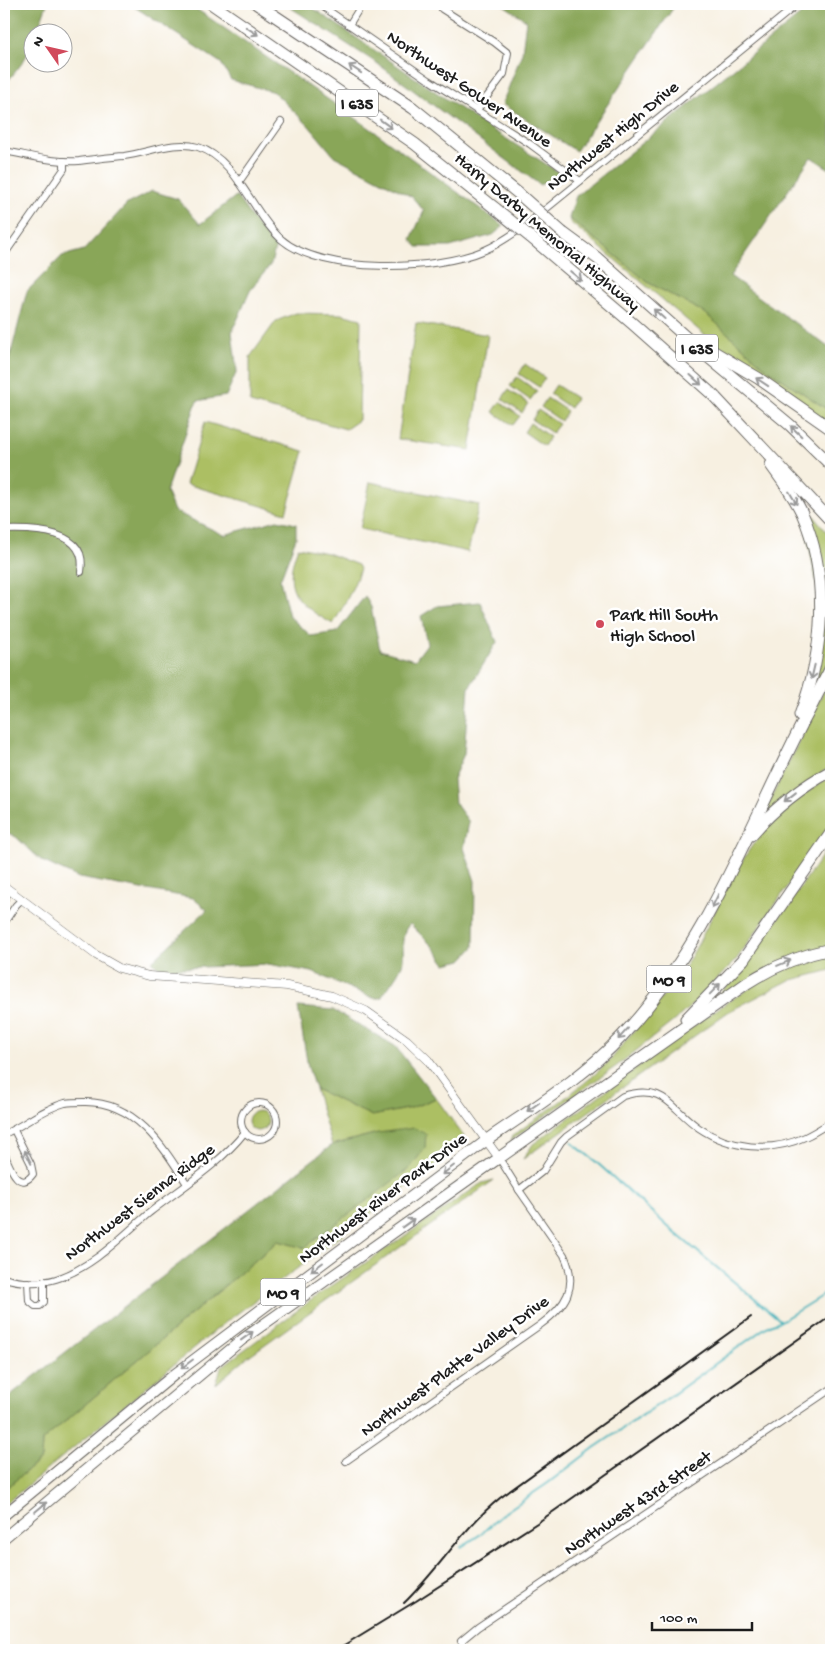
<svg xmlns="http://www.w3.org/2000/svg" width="835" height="1654" font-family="'Gochi Hand',sans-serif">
	<rect width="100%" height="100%" fill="#fff"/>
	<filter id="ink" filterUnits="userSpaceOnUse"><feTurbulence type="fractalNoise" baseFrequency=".02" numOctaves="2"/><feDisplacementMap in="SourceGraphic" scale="10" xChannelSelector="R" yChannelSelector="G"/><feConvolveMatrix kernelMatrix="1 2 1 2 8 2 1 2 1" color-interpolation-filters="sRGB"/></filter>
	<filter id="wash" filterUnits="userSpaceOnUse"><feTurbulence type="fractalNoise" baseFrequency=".0096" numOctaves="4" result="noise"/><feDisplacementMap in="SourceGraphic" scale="20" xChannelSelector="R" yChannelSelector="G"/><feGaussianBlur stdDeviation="1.12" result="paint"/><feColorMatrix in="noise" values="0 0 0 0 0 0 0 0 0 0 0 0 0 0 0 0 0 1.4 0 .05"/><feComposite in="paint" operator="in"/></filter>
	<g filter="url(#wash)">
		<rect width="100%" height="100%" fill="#f7f0e1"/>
		<g fill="#acbf63" stroke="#646e40">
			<polygon points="569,218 649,283 705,313 767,369 831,412 831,426 735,359 713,342 570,222"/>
			<polygon points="296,313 341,314 361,319 359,420 346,429 250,403 250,357 276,321"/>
			<polygon points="416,323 488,335 470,450 398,439"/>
			<polygon points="525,364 545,378 539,387 519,374"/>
			<polygon points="517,377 537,391 530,400 510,386"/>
			<polygon points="556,385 576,398 570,408 550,394"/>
			<polygon points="508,390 528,403 522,413 502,399"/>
			<polygon points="547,398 567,411 561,421 541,407"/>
			<polygon points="500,402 520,416 513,425 493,412"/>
			<polygon points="538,410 559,424 552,433 532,420"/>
			<polygon points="205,422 304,451 286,513 186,484"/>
			<polygon points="530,423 550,437 544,446 524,432"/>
			<polygon points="370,482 479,505 468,552 360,529"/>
			<polygon points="800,499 831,537 831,657 810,698 824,623"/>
			<path d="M298,547L327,553L358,565L360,569C353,589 344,606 333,624C297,604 281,589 298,547Z"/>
			<polygon points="831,676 831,766 760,821"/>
			<path d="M831,776V825L736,960L692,1005L675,1020L618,1065L511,1140V1137C543,1113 578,1091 607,1063C615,1056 620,1047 626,1040C642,1021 658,1004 673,984C709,935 726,874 766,828C785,807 808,791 831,776Z"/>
			<path d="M831,843V946L716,1000V998C759,949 794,896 831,843Z"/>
			<polygon points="831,955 831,970 788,981 728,1012 523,1159 533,1144 717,1009 750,988 768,977 799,962"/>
			<polygon points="315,1089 372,1116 411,1108 436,1098 467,1141 222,1325 4,1505 4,1490 41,1459 42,1441 278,1241 304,1248 378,1133 332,1145"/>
			<circle cx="258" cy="1121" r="10"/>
			<polygon points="494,1180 246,1358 216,1384 221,1367 314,1298 482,1183"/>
		</g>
		<g fill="#89a659" stroke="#52613a">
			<path d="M4,4H47L37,32H32C32,57 18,67 4,86Z"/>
			<polygon points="130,4 189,4 367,126 504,226 493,235 450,247 417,247 411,239 424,211 412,197 334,156 309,126 274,92 231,80 221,63"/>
			<polygon points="285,4 307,4 474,118 560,173 540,185 378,64"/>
			<polygon points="502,4 676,4 576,151 502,104 522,53 526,20"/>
			<polygon points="814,4 831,4 831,170 811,157 730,276 831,349 831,412 767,369 705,313 649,283 569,218 576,196"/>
			<path d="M152,191L178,199L200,224L236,196L270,242L276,245L271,264L250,291L232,332L237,371L226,396L197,401L166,491L174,511L224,535L277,520L296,524V538L280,580L289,616L311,636L337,632L365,596L371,607L380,650L415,660L427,644L421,616L437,606L480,602L497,642L469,688L464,754L453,779L455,803L469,822L464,848L475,881L474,947L462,960L446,964L433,947L410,924C398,935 406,950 402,965C398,975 387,989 381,998H373L312,972L268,964L160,969L152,961L207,910L193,898L79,878L42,861L16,837L4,831V380L27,291L62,256L84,250L127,204Z"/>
			<polygon points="298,1007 333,1010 395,1046 436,1098 411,1108 372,1116 315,1089 308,1067"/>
			<polygon points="414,1128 426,1134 425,1148 410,1168 304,1248 278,1241 42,1441 41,1459 4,1490 4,1400 332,1145 378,1133"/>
		</g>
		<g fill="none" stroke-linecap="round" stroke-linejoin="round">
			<g stroke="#42b2bb" stroke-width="2">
				<polyline points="571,1142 595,1161 674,1232 780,1320"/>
				<polyline points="461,1547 481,1534 504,1513 548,1483 594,1448 668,1398 769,1325 781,1321 831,1290"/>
			</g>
		</g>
	</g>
	<g filter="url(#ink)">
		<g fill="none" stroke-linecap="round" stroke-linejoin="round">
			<g stroke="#696661" stroke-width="8">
				<g id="minor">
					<polyline points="319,4 429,80 530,144 580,181"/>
					<polyline points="442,9 494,42 508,53 504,74 477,110"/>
					<polyline points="349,25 362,4"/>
					<path d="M4,151C28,155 54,163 79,161C94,159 109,157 124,156C148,153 174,140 198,147C237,159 252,213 281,239C322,275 437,271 485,250C501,243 516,232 530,222L798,4"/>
					<polyline points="239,182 281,122"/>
					<polyline points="4,255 64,169 64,161"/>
					<path d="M4,530C32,529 89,529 81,572"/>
					<polyline points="4,900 9,890"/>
					<polyline points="4,923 16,905 22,899"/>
					<circle cx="259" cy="1121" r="18"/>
					<path d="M4,1134C25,1125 42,1109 65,1103C71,1102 78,1102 84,1102C135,1101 163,1146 187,1184"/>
					<path d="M4,1153C9,1164 18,1194 33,1174L31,1164L14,1130"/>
					<path d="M519,1190L543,1171L561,1142L566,1137L623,1096C665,1083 670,1108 699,1128C730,1149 771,1153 805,1137C814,1133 823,1127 831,1122"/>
					<path d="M4,1278C20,1283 40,1284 56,1279C92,1268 121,1237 149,1213C182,1187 219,1165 245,1132"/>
					<polyline points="28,1282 29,1301 35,1306 40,1306 44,1302 44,1281"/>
					<path d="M346,1461L540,1325C566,1306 579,1287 564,1255L519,1190L499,1158"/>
					<polyline points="468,1650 461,1641 478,1627 831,1389"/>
				</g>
			</g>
			<g stroke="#696661" stroke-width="9">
				<polyline id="tertiary" points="4,886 96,955 119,968 149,976 287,986 332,996 366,1011 407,1040 428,1060 499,1158"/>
			</g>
			<g stroke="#696661" stroke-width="12">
				<g id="primary">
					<polyline points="4,1515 175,1374 487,1140"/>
					<polyline points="4,1538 243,1339 499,1158"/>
				</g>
			</g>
			<g stroke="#696661" stroke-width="13">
				<g id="motorway">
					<polyline points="212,4 415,144 496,209"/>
					<polyline points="257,4 413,108 519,194"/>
					<polyline points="563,233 597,258 707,356 790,425 831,465"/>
					<polyline points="539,244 633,324 713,395 831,521"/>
					<polyline points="699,343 758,378 831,429"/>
					<path d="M771,465C782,480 794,496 802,513C830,577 824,652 800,715"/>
					<path d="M751,835C774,809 801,787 831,771"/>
					<polyline points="686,1019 743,960 831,833"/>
					<path d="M487,1140C533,1108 583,1078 622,1036C706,947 748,829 803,722C813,704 821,686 831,668"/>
					<path d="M499,1158L747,983C774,966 801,955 831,949"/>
				</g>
			</g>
			<use href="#minor" stroke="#fff" stroke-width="6"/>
			<use href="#tertiary" stroke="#fff" stroke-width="8"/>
			<use href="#primary" stroke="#fff" stroke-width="10"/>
			<use href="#motorway" stroke="#fff" stroke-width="11"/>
			<g stroke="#1c1c1c" stroke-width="2">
				<path d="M404,1603C438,1570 463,1528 500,1498L751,1317"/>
				<polyline points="336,1650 416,1601 537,1523 831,1316"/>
			</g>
			<g stroke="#696661" stroke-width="13" stroke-linecap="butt">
				<g id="motorway-bridge">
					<polyline points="519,194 563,233"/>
					<polyline points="496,209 539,244"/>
				</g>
			</g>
			<use href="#motorway-bridge" stroke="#fff" stroke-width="11"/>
		</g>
		<defs><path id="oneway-shaft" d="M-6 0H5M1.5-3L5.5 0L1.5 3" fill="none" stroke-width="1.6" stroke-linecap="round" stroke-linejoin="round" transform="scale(1.25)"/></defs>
		<g stroke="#999">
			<use href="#oneway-shaft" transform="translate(252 31) rotate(34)"/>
			<use href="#oneway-shaft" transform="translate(355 69) rotate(-146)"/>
			<use href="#oneway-shaft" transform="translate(386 124) rotate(36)"/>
			<use href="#oneway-shaft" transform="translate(576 276) rotate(40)"/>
			<use href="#oneway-shaft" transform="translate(659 314) rotate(-138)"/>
			<use href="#oneway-shaft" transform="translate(696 380) rotate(42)"/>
			<use href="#oneway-shaft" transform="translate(762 382) rotate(-146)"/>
			<use href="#oneway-shaft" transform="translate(796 431) rotate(-136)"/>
			<use href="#oneway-shaft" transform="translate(793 498) rotate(59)"/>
			<use href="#oneway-shaft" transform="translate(813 672) rotate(103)"/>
			<use href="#oneway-shaft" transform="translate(790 797) rotate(142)"/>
			<use href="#oneway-shaft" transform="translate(715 901) rotate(116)"/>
			<use href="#oneway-shaft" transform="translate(784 963) rotate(-23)"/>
			<use href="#oneway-shaft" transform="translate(715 989) rotate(-46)"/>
			<use href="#oneway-shaft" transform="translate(623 1034) rotate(132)"/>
			<use href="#oneway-shaft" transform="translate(533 1107) rotate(145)"/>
			<use href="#oneway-shaft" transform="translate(28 1157) rotate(-116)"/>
			<use href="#oneway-shaft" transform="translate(448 1170) rotate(143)"/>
			<use href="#oneway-shaft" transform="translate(408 1223) rotate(-36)"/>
			<use href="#oneway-shaft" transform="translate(317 1267) rotate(143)"/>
			<use href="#oneway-shaft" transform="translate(247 1336) rotate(-36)"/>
			<use href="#oneway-shaft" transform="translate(187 1364) rotate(143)"/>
			<use href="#oneway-shaft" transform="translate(41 1507) rotate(-40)"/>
		</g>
	</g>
	<circle fill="#d1495b" stroke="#fff" stroke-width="2" cx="600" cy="624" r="5"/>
	<g text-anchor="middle" stroke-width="5" stroke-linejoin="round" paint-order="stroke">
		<g fill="#fff" stroke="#606060" stroke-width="1">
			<rect x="336" y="89.5" width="42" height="27" rx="4"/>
			<rect x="676" y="334.5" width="42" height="27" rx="4"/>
			<rect x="646.5" y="965.5" width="45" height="27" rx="4"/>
			<rect x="260.5" y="1278.5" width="45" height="27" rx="4"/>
		</g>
		<g font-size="16" font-weight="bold" fill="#1c1c1c">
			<text x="357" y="109">I 635</text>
			<text x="697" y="354">I 635</text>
			<text x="669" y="985">MO 9</text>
			<text x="283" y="1298">MO 9</text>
		</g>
		<g font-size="18" fill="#1c1c1c" stroke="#fff">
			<text transform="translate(470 88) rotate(34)" y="6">Northwest Gower Avenue</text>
			<text transform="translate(612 135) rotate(-39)" y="6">Northwest High Drive</text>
			<text transform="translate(548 231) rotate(40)" y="6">Harry Darby Memorial Highway</text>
			<text transform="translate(382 1197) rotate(-37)" y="6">Northwest River Park Drive</text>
			<text transform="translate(139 1201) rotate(-37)" y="6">Northwest Sienna Ridge</text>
			<text transform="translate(454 1365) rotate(-36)" y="6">Northwest Platte Valley Drive</text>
			<text transform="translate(637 1502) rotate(-34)" y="6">Northwest 43rd Street</text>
		</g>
		<g font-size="18" fill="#1c1c1c" stroke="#fff" text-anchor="start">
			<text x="610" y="620">Park Hill South<tspan x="610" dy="21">High School</tspan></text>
		</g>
	</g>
	<rect width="835" height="1654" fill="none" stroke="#fff" stroke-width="20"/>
	<g transform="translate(48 48) rotate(304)"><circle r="24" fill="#ffffff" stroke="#a4a4a4"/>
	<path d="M0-4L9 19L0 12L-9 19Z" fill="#d1495b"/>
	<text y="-8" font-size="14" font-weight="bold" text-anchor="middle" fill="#1c1c1c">N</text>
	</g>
	<path d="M652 1622v8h100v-8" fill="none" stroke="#1c1c1c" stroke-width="2.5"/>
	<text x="660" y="1622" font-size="15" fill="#1c1c1c" stroke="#ffffff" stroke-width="4" paint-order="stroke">100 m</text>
</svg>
